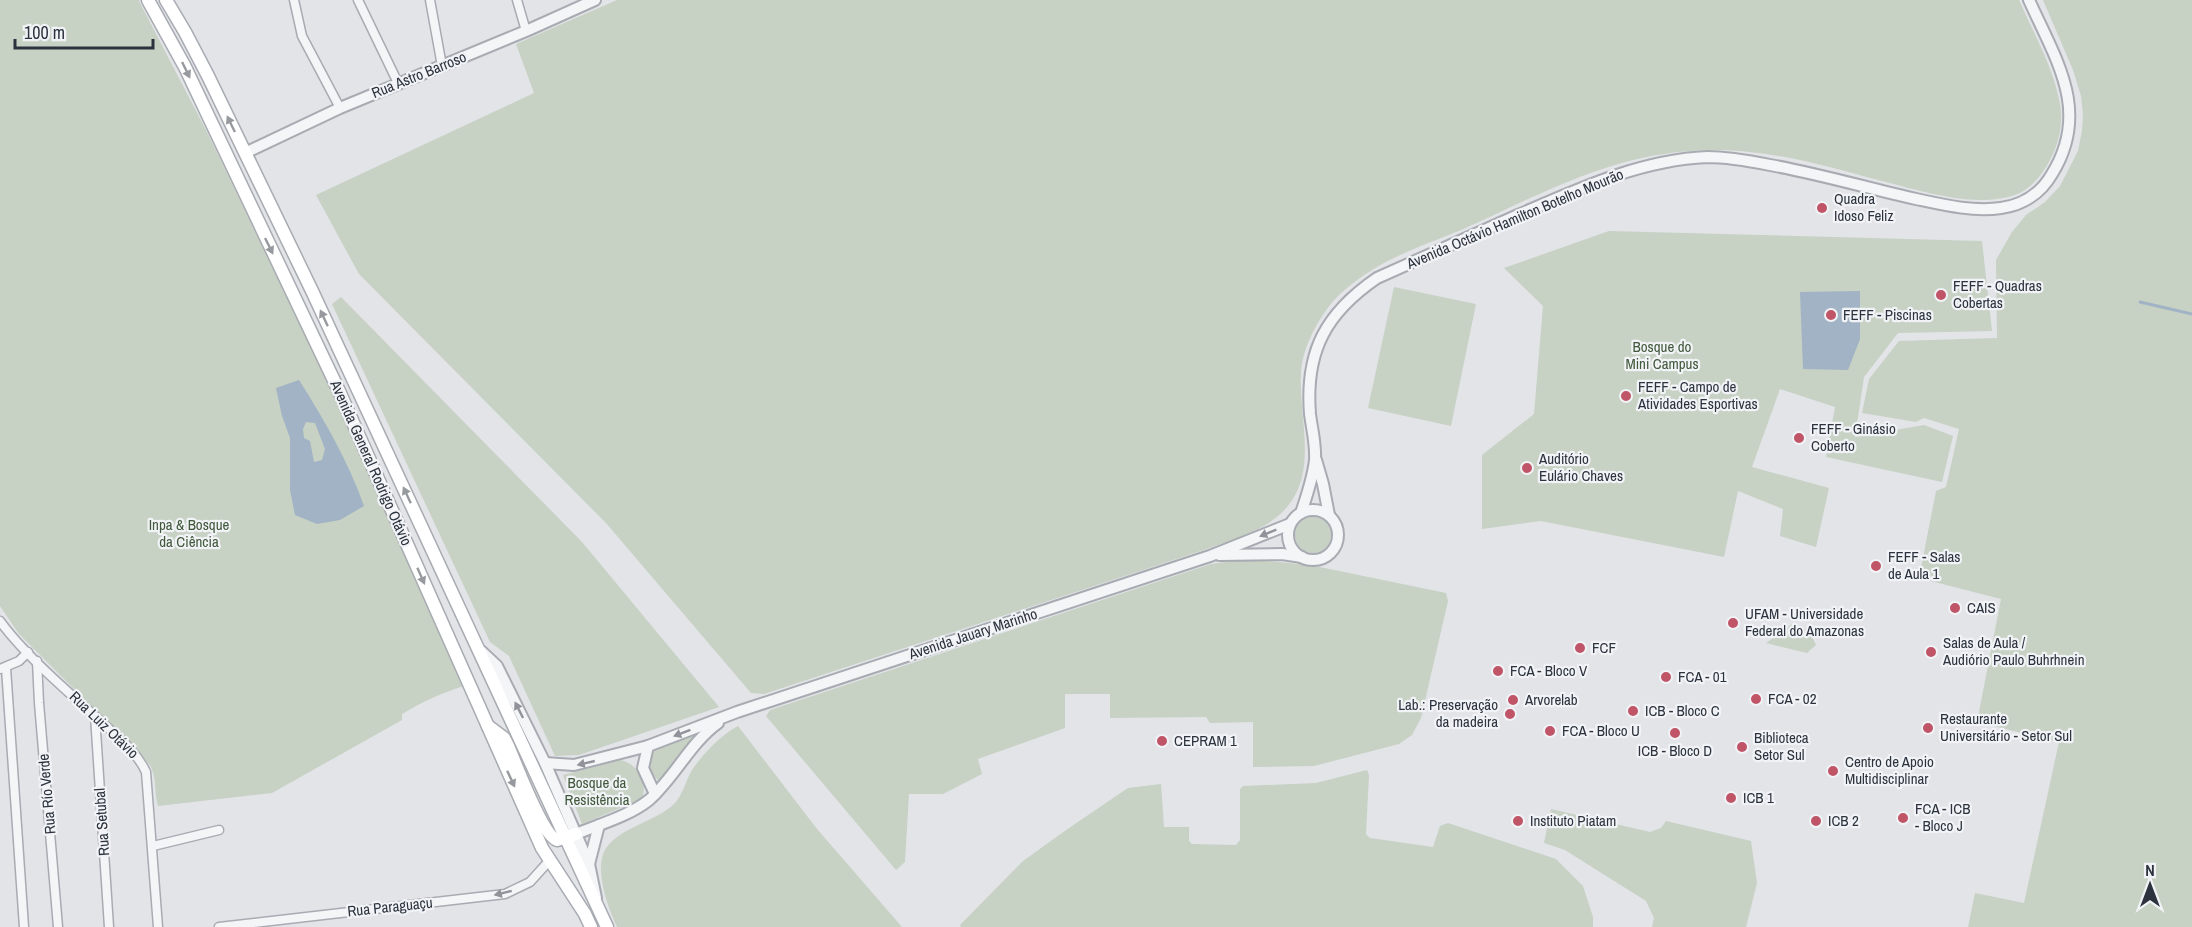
<svg xmlns="http://www.w3.org/2000/svg" width="2192" height="927" font-family="'Archivo Narrow',sans-serif">
	<rect width="100%" height="100%" fill="#e2e4e8"/>
	<g fill="#c7d1c4">
		<path d="M0,0H139L140,3L208,134L324,374L408,563L435,615L464,686C441,693 422,702 402,714V720L272,793L158,806C154,793 157,777 150,765L19,634L0,606Z"/>
		<path d="M617,0H2019C2033,32 2052,65 2059,99C2064,119 2060,142 2050,160C2042,175 2031,189 2015,195C1974,209 1918,190 1878,180C1836,169 1793,156 1749,152C1704,147 1661,152 1618,164C1564,180 1512,207 1461,230C1432,242 1394,255 1369,272C1353,282 1338,294 1327,309C1314,327 1302,351 1301,373C1298,421 1322,479 1278,516C1258,533 1228,541 1204,550L764,694L751,693L606,523L359,274L316,195L534,93L516,44Z"/>
		<polygon points="2043,0 2192,0 2192,927 1968,927 1975,893 2024,903 2059,742 1977,722 2001,599 1919,578 1936,491 1946,487 1959,429 1924,418 1916,422 1862,413 1869,379 1899,341 1997,338 1996,260 2012,232 2026,215 2045,202 2060,186 2078,151 2082,131 2083,114 2081,96 2073,70"/>
		<polygon points="1609,231 1982,241 1992,331 1898,333 1864,377 1855,437 1924,425 1953,436 1942,482 1826,457 1835,407 1780,389 1752,467 1829,488 1816,547 1780,536 1783,509 1738,491 1724,557 1541,521 1482,529 1482,455 1534,414 1543,306 1504,268"/>
		<polygon points="1394,287 1476,304 1451,426 1368,408"/>
		<polygon points="341,297 582,542 719,707 579,755 555,756 509,656 490,642 332,304"/>
		<circle cx="1313" cy="535" r="18"/>
		<polygon points="1247,559 1310,565 1446,593 1448,601 1421,718 1412,735 1399,744 1314,766 1253,767 1253,722 1210,723 1206,717 1110,718 1110,694 1065,694 1065,728 978,759 982,774 943,794 909,794 905,862 896,870 766,716 770,710 1211,564"/>
		<polygon points="1791,625 1809,630 1816,645 1807,653 1766,643"/>
		<path d="M738,726L817,829L902,927H617C608,908 595,872 604,852C615,828 657,822 675,803C685,791 686,778 694,767C705,752 721,735 738,726Z"/>
		<path d="M700,731L702,734L665,779L659,781C648,771 646,759 653,746Z"/>
		<path d="M621,760C640,766 648,781 642,799L582,824L563,775Z"/>
		<polygon points="1367,770 1369,775 1366,834 1370,838 1433,847 1440,826 1448,823 1556,859 1583,886 1593,917 1593,927 961,927 960,925 1023,861 1069,828 1128,788 1161,784 1164,827 1189,827 1189,841 1192,844 1236,845 1240,840 1240,789 1243,786 1316,783"/>
		<polygon points="1551,809 1650,832 1661,828 1666,821 1751,841 1757,883 1746,927 1652,927 1654,918 1646,901 1565,850 1544,843"/>
	</g>
	<g fill="#a1b3c4" fill-rule="evenodd">
		<polygon points="1860,291 1860,339 1848,370 1803,369 1800,292"/>
		<path d="M299,380C325,421 348,461 364,506L340,520L317,524L295,515L290,490V438L282,416L276,388ZM306,422L315,423L325,449L322,460L314,462L310,441L304,438L303,429Z"/>
	</g>
	<g fill="none" stroke-linecap="round" stroke-linejoin="round">
		<polyline stroke="#a1b3c4" stroke-width="3" points="2140,302 2192,314"/>
		<g stroke="#a8abb2" stroke-width="11">
			<g id="minor">
				<polyline points="294,0 302,36 340,108"/>
				<polyline points="358,0 398,83"/>
				<polyline points="430,0 442,66"/>
				<polyline points="517,0 526,31"/>
				<path d="M0,621C23,653 66,690 96,717C114,734 136,750 146,772L158,927"/>
				<polyline points="37,661 39,703 58,927"/>
				<polyline points="6,668 24,927"/>
				<polyline points="0,669 19,661 28,652"/>
				<polyline points="95,716 109,927"/>
				<polyline points="153,846 219,830"/>
				<polyline points="219,927 505,894 530,882 549,861"/>
			</g>
		</g>
		<g stroke="#a8abb2" stroke-width="14">
			<g id="tertiary">
				<polyline points="245,153 340,108 526,31 595,0"/>
				<polyline points="1316,460 1323,484 1329,515"/>
				<circle cx="1313" cy="535" r="25"/>
				<path d="M1301,513C1307,495 1313,478 1315,460C1316,444 1312,430 1310,414C1305,351 1326,313 1377,278C1423,257 1470,236 1518,215C1578,189 1640,160 1707,157C1728,157 1750,161 1770,165C1820,174 1867,188 1916,199C1944,205 1973,212 2001,208C2023,205 2041,193 2052,174C2091,111 2056,60 2029,0"/>
				<polyline points="1219,555 1282,554 1302,557"/>
				<polyline points="481,651 497,666 545,763 589,864 596,898"/>
				<polyline points="648,746 643,768 655,794"/>
				<polyline points="545,763 574,765 648,746 737,712 1210,556 1290,524"/>
				<path d="M576,834C600,824 629,816 649,800C675,777 690,743 718,723"/>
				<polyline points="589,864 599,825"/>
			</g>
		</g>
		<g stroke="#a8abb2" stroke-width="15">
			<g id="secondary">
				<polyline points="148,0 185,67 339,391 542,848 585,914 591,927"/>
				<polyline points="166,0 185,32 208,76 313,293 607,927"/>
				<path d="M488,726L504,738L508,746C516,764 542,835 557,840L576,834"/>
			</g>
		</g>
		<use href="#minor" stroke="#f4f5f7" stroke-width="8"/>
		<use href="#tertiary" stroke="#f4f5f7" stroke-width="10"/>
		<use href="#secondary" stroke="#fff" stroke-width="12"/>
	</g>
	<defs><path id="oneway-solid" d="M-6-.8H1V-3.2L6.5 0L1 3.2V.8H-6Z" transform="scale(1.5)"/></defs>
	<g fill="#96999e">
		<use href="#oneway-solid" transform="translate(186 70) rotate(64)"/>
		<use href="#oneway-solid" transform="translate(231 124) rotate(-116)"/>
		<use href="#oneway-solid" transform="translate(269 246) rotate(64)"/>
		<use href="#oneway-solid" transform="translate(324 318) rotate(-115)"/>
		<use href="#oneway-solid" transform="translate(407 495) rotate(-115)"/>
		<use href="#oneway-solid" transform="translate(421 576) rotate(66)"/>
		<use href="#oneway-solid" transform="translate(511 779) rotate(65)"/>
	</g>
	<g fill="#90949a">
		<use href="#oneway-solid" transform="translate(1268 533) rotate(158)"/>
		<use href="#oneway-solid" transform="translate(519 710) rotate(-117)"/>
		<use href="#oneway-solid" transform="translate(682 733) rotate(159)"/>
		<use href="#oneway-solid" transform="translate(586 763) rotate(167)"/>
		<use href="#oneway-solid" transform="translate(503 893) rotate(166)"/>
	</g>
	<g fill="#bf5567" stroke="#f1f3f6" stroke-width="2">
		<circle cx="1822" cy="208" r="6"/>
		<circle cx="1941" cy="295" r="6"/>
		<circle cx="1831" cy="315" r="6"/>
		<circle cx="1626" cy="396" r="6"/>
		<circle cx="1799" cy="438" r="6"/>
		<circle cx="1527" cy="468" r="6"/>
		<circle cx="1876" cy="566" r="6"/>
		<circle cx="1955" cy="608" r="6"/>
		<circle cx="1733" cy="623" r="6"/>
		<circle cx="1580" cy="648" r="6"/>
		<circle cx="1931" cy="652" r="6"/>
		<circle cx="1498" cy="671" r="6"/>
		<circle cx="1666" cy="677" r="6"/>
		<circle cx="1756" cy="699" r="6"/>
		<circle cx="1513" cy="700" r="6"/>
		<circle cx="1633" cy="711" r="6"/>
		<circle cx="1510" cy="714" r="6"/>
		<circle cx="1928" cy="728" r="6"/>
		<circle cx="1550" cy="731" r="6"/>
		<circle cx="1675" cy="733" r="6"/>
		<circle cx="1162" cy="741" r="6"/>
		<circle cx="1742" cy="747" r="6"/>
		<circle cx="1833" cy="771" r="6"/>
		<circle cx="1731" cy="798" r="6"/>
		<circle cx="1903" cy="818" r="6"/>
		<circle cx="1518" cy="821" r="6"/>
		<circle cx="1816" cy="821" r="6"/>
	</g>
	<g text-anchor="middle" stroke-width="4.5" stroke-linejoin="round" paint-order="stroke">
		<g font-size="15" fill="#2c333e" stroke="#f1f3f6">
			<text transform="translate(419 75) rotate(-22)" y="5">Rua Astro Barroso</text>
			<text transform="translate(1515 219) rotate(-23)" y="5">Avenida Octávio Hamilton Botelho Mourão</text>
			<text transform="translate(371 463) rotate(66)" y="5">Avenida General Rodrigo Otávio</text>
			<text transform="translate(973 634) rotate(-18)" y="5">Avenida Jauary Marinho</text>
			<text transform="translate(104 725) rotate(44)" y="5">Rua Luiz Otávio</text>
			<text transform="translate(47 794) rotate(-95)" y="5">Rua Río Verde</text>
			<text transform="translate(102 822) rotate(-94)" y="5">Rua Setubal</text>
			<text transform="translate(390 907) rotate(-6)" y="5">Rua Paraguaçu</text>
		</g>
		<g font-size="15" fill="#2c333e" stroke="#f1f3f6" text-anchor="start">
			<text x="1834" y="204">Quadra<tspan x="1834" dy="17">Idoso Feliz</tspan></text>
			<text x="1953" y="291">FEFF - Quadras<tspan x="1953" dy="17">Cobertas</tspan></text>
			<text x="1843" y="320">FEFF - Piscinas</text>
			<text x="1638" y="392">FEFF - Campo de<tspan x="1638" dy="17">Atividades Esportivas</tspan></text>
			<text x="1811" y="434">FEFF - Ginásio<tspan x="1811" dy="17">Coberto</tspan></text>
			<text x="1539" y="464">Auditório<tspan x="1539" dy="17">Eulário Chaves</tspan></text>
			<text x="1888" y="562">FEFF - Salas<tspan x="1888" dy="17">de Aula 1</tspan></text>
			<text x="1967" y="613">CAIS</text>
			<text x="1745" y="619">UFAM - Universidade<tspan x="1745" dy="17">Federal do Amazonas</tspan></text>
			<text x="1943" y="648">Salas de Aula /<tspan x="1943" dy="17">Audiório Paulo Buhrhnein</tspan></text>
			<text x="1592" y="653">FCF</text>
			<text x="1510" y="676">FCA - Bloco V</text>
			<text x="1678" y="682">FCA - 01</text>
			<text x="1768" y="704">FCA - 02</text>
			<text x="1525" y="705">Arvorelab</text>
			<text x="1498" y="710" text-anchor="end">Lab.: Preservação<tspan x="1498" dy="17">da madeira</tspan></text>
			<text x="1645" y="716">ICB - Bloco C</text>
			<text x="1940" y="724">Restaurante<tspan x="1940" dy="17">Universitário - Setor Sul</tspan></text>
			<text x="1562" y="736">FCA - Bloco U</text>
			<text x="1754" y="743">Biblioteca<tspan x="1754" dy="17">Setor Sul</tspan></text>
			<text x="1174" y="746">CEPRAM 1</text>
			<text x="1675" y="756" text-anchor="middle">ICB - Bloco D</text>
			<text x="1845" y="767">Centro de Apoio<tspan x="1845" dy="17">Multidisciplinar</tspan></text>
			<text x="1743" y="803">ICB 1</text>
			<text x="1915" y="814">FCA - ICB<tspan x="1915" dy="17">- Bloco J</tspan></text>
			<text x="1530" y="826">Instituto Piatam</text>
			<text x="1828" y="826">ICB 2</text>
		</g>
		<g font-size="15" fill="#41583b" stroke="#f1f3f6">
			<text x="1662" y="352">Bosque do<tspan x="1662" dy="17">Mini Campus</tspan></text>
			<text x="189" y="530">Inpa &amp; Bosque<tspan x="189" dy="17">da Ciência</tspan></text>
			<text x="597" y="788">Bosque da<tspan x="597" dy="17">Resistência</tspan></text>
		</g>
	</g>
	<g transform="translate(2150 885)" stroke="#f1f3f6" stroke-width="4.5" paint-order="stroke">
	<path d="M0-4.5L10 22L0 15L-10 22Z" fill="#2c333e"/>
	<text y="-9" font-size="16" font-weight="bold" text-anchor="middle" fill="#2c333e">N</text>
	</g>
	<path d="M15 39v9h138v-9" fill="none" stroke="#2c333e" stroke-width="3"/>
	<text x="24" y="39" font-size="18" fill="#2c333e" stroke="#f1f3f6" stroke-width="4.5" paint-order="stroke">100 m</text>
</svg>
